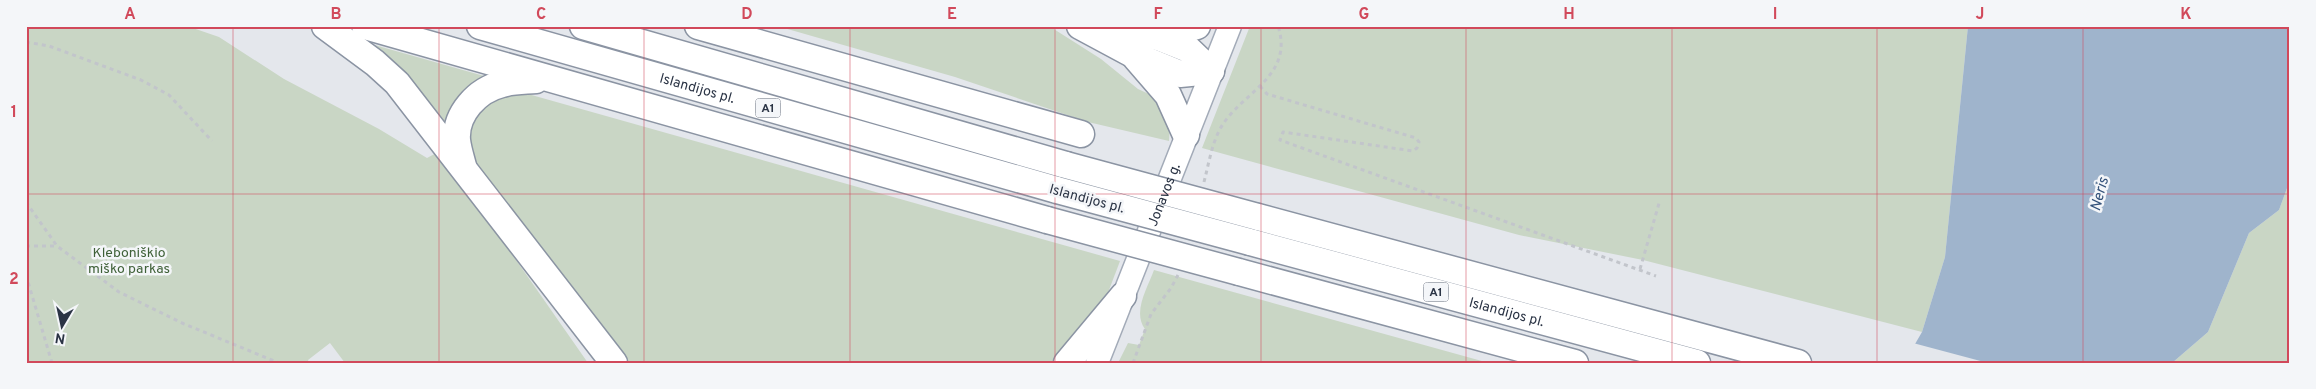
<svg xmlns="http://www.w3.org/2000/svg" width="2316" height="389" font-family="Overpass,sans-serif">
	<rect width="100%" height="100%" fill="#e4e7ec"/>
	<g fill="#c9d6c5">
		<polygon points="26,26 187,26 219,37 284,79 379,129 427,158 440,151 588,363 345,363 330,343 308,360 309,363 26,363"/>
		<polygon points="777,26 1049,26 1101,59 1138,89 1151,95 1161,106 1170,123 1169,141 1088,122 955,77"/>
		<polygon points="1250,26 1968,26 1945,257 1922,332 1643,260 1519,235 1202,148"/>
		<polygon points="364,42 484,76 487,78 450,135"/>
		<polygon points="511,93 528,94 1120,261 1100,314 1052,363 628,363 475,165 469,152 468,126 484,103"/>
		<polygon points="2290,180 2290,363 2172,363 2208,332 2249,233 2279,210"/>
		<path d="M1154,270L1489,363H1118L1128,343L1139,345L1145,329C1132,312 1148,287 1154,270Z"/>
	</g>
	<polygon fill="#9fb4cc" points="1968,26 2290,26 2290,180 2279,210 2249,233 2208,332 2172,363 1904,363 1922,332 1945,257"/>
	<polygon fill="#e4e7ec" points="1913,343 1988,363 1902,363"/>
	<g fill="none" stroke-linecap="round" stroke-linejoin="round">
		<g stroke="#a3abb8" stroke-width="25">
			<g id="primary">
				<path id="s1" d="M1097,363L1230,26"/>
			</g>
		</g>
		<g stroke="#8b94a3" stroke-width="29">
			<g id="highway">
				<polyline points="325,26 375,63 397,83 614,363"/>
				<polyline points="365,26 1047,220"/>
				<path id="s2" d="M480,26L1057,190"/>
				<polyline points="583,26 1066,165"/>
				<polyline points="698,26 1081,134"/>
				<polyline points="1080,26 1134,55 1180,74 1211,71"/>
				<polyline points="1109,26 1158,37 1188,49 1211,71"/>
				<polyline points="1158,37 1197,26"/>
				<polyline points="1136,58 1168,95 1186,135"/>
				<path d="M463,166C461,158 458,149 457,140C455,114 477,90 502,84C512,81 525,81 536,80"/>
				<polyline points="1258,217 1798,363"/>
				<path id="s3" d="M1250,242L1697,363"/>
				<polyline points="1239,272 1575,363"/>
				<polyline points="1067,363 1123,296"/>
			</g>
		</g>
		<g stroke="#c2c5cb" stroke-width="3" stroke-dasharray="4 4" stroke-linecap="butt">
			<polyline points="26,42 49,46 141,80 169,95 212,141"/>
			<polyline points="1260,86 1267,94 1416,138 1419,142 1417,148 1413,151 1283,132 1280,140 1656,276"/>
			<path d="M1204,182C1209,163 1212,141 1223,124C1245,91 1294,75 1278,26"/>
			<polyline points="26,202 57,246 119,292 182,323 279,363"/>
			<polyline points="26,246 56,246"/>
			<polyline points="1640,269 1660,200"/>
			<polyline points="26,275 52,363"/>
			<polyline points="1133,363 1151,314 1171,288 1178,275"/>
		</g>
		<use href="#primary" stroke="#fff" stroke-width="22"/>
		<use href="#highway" stroke="#fff" stroke-width="26"/>
		<g stroke="#8b94a3" stroke-width="29" stroke-linecap="butt">
			<g id="highway-bridge">
				<polyline points="1066,165 1258,217"/>
				<polyline points="1057,190 1250,242"/>
				<polyline points="1047,220 1239,272"/>
			</g>
		</g>
		<use href="#highway-bridge" stroke="#fff" stroke-width="26"/>
	</g>
	<path fill="none" stroke="#d1495b" stroke-width="1" stroke-opacity="0.55" d="M233,26V363M439,26V363M644,26V363M850,26V363M1055,26V363M1261,26V363M1466,26V363M1672,26V363M1877,26V363M2083,26V363M26,194H2290"/>
	<g text-anchor="middle" stroke-width="5" stroke-linejoin="round" paint-order="stroke">
		<g fill="#f4f6f9" stroke="#676e7b" stroke-width="1">
			<rect x="755.5" y="98.5" width="25" height="19" rx="4"/>
			<rect x="1423.5" y="282.5" width="25" height="19" rx="4"/>
		</g>
		<g font-size="12" font-weight="bold" fill="#2b3445">
			<text x="768" y="112">A1</text>
			<text x="1436" y="296">A1</text>
		</g>
		<g font-size="14" fill="#2b3445" stroke="#f4f6f9">
			<text dy="5" stroke="none"><textPath href="#s2" startOffset="226">Islandijos pl.</textPath></text>
			<text dy="5" stroke="none"><textPath href="#s1" startOffset="181">Jonavos g.</textPath></text>
			<text transform="translate(1087 198) rotate(15)" y="5">Islandijos pl.</text>
			<text dy="5" stroke="none"><textPath href="#s3" startOffset="266">Islandijos pl.</textPath></text>
		</g>
		<g font-size="14" fill="#3f6138" stroke="#f4f6f9">
			<text x="129" y="257">Kleboniškio<tspan x="129" dy="16">miško parkas</tspan></text>
		</g>
		<g font-size="15" font-style="italic" fill="#34527a" stroke="#f4f6f9">
			<text transform="translate(2099 194) rotate(-75)" y="5">Neris</text>
		</g>
	</g>
	<rect width="2316" height="389" fill="none" stroke="#f4f6f9" stroke-width="55"/>
	<g transform="translate(62 326) rotate(189)" stroke="#f4f6f9" stroke-width="4" paint-order="stroke">
	<path d="M0-4L9 19L0 12L-9 19Z" fill="#2b3445"/>
	<text y="-8" font-size="14" font-weight="bold" text-anchor="middle" fill="#2b3445">N</text>
	</g>
	<rect x="28" y="28" width="2260" height="334" fill="none" stroke="#d1495b" stroke-width="2"/>
	<g font-size="16" text-anchor="middle" font-weight="bold" fill="#d1495b">
		<text x="130" y="19">A</text>
		<text x="336" y="19">B</text>
		<text x="541" y="19">C</text>
		<text x="747" y="19">D</text>
		<text x="952" y="19">E</text>
		<text x="1158" y="19">F</text>
		<text x="1364" y="19">G</text>
		<text x="1569" y="19">H</text>
		<text x="1775" y="19">I</text>
		<text x="1980" y="19">J</text>
		<text x="2186" y="19">K</text>
		<text x="14" y="117">1</text>
		<text x="14" y="284">2</text>
	</g>
</svg>
